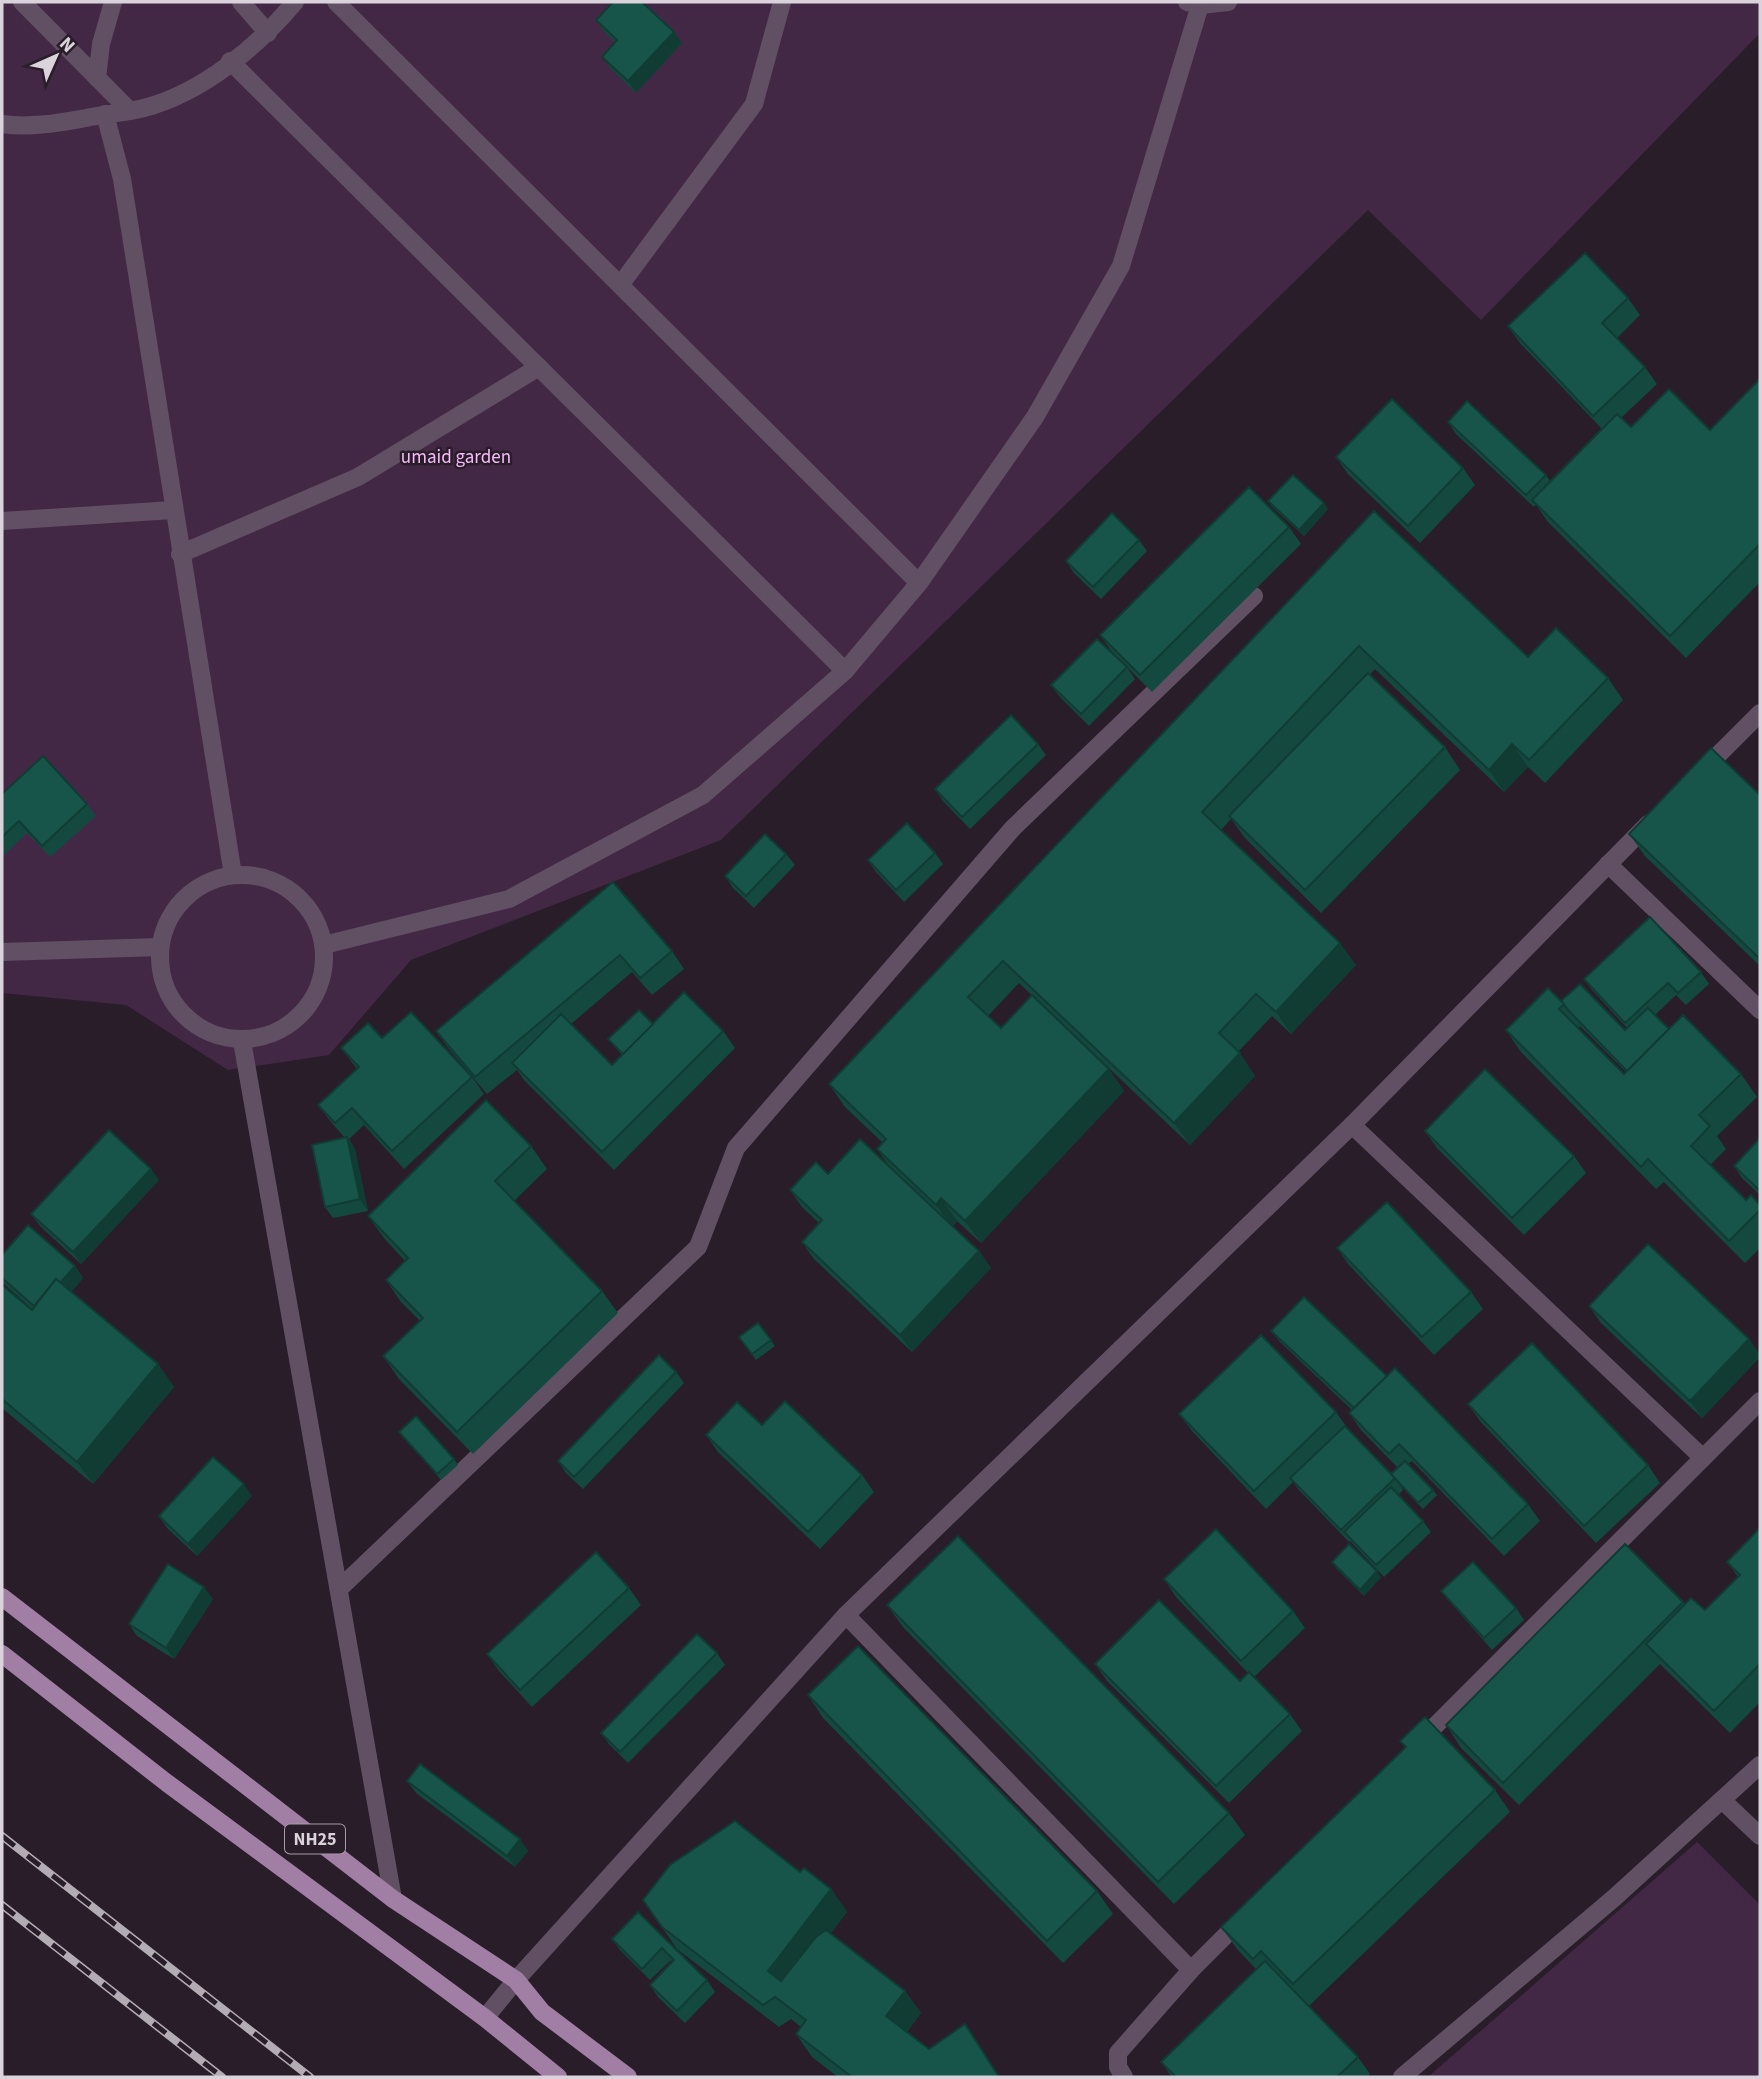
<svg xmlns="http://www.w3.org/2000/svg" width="1762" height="2079" font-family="'Source Sans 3',sans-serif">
	<rect width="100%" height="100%" fill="#281d29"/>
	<g fill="#432846">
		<polygon points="2,2 1760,2 1760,33 1481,320 1368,210 721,840 411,960 329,1055 228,1070 126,1005 2,993"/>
		<polygon points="1697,1842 1760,1905 1760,2077 1428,2077"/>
	</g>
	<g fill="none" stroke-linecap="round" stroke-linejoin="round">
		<polyline stroke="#615063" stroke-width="18" points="1723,1801 1760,1836"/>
		<g stroke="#615063" stroke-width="18">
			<polyline points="22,2 130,111"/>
			<polyline points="241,2 268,33"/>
			<polyline points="336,2 919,583"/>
			<polyline points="1187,2 1200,5 1228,2"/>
			<polyline points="230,61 845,671"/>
			<polyline points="97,78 101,44 113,2"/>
			<polyline points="105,114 122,179 233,875"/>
			<path d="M2,124C31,128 57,123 86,118C105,114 125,113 144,108C202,93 257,47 295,2"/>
			<polyline points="621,284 754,104 782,2"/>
			<polyline points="2,521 173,510"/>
			<polyline points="180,554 358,477 539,367"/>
			<polyline points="1703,770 1760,713"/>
			<polyline points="1608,864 1760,1010"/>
			<circle cx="242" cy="957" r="82"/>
			<polyline points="324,945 509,899 703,795 845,671 919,583 1035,417 1121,266 1200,5"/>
			<polyline points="2,952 160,947"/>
			<polyline points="242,1041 393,1899"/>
			<polyline points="1352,1125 1703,1458"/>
			<polyline points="339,1589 698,1247 736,1148 1013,828 1254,596"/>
			<polyline points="846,1615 1191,1970"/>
			<polyline points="1419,1742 1760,1401"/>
			<polyline points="485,2018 516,1980 846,1615 1352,1125 1648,824"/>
			<polyline points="1124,2077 1118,2067 1118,2053 1191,1970 1243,1918"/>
			<polyline points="1402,2077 1614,1898 1760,1765"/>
		</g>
		<g stroke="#a17ea4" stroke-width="18">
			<polyline points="2,1597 393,1899 516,1980 542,2012 628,2077"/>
			<polyline points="2,1654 167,1783 485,2018 558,2077"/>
		</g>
		<g stroke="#b4acb5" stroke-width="8">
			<g id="rail">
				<polyline points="2,1836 310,2077"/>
				<polyline points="2,1905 222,2077"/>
			</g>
		</g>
		<use href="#rail" stroke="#281d29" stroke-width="5" stroke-dasharray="16" stroke-linecap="butt"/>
	</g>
	<g fill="#144940" fill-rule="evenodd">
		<polygon points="596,20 674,32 682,43 636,93 610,68 602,57 615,42 604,32"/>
		<polygon points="1628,298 1640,315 1617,338 1645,367 1657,384 1621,418 1631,427 1710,430 1760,379 1760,582 1686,658 1548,522 1536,505 1534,507 1456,434 1448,422 1546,475 1550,481 1602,429 1520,343 1508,326"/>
		<polygon points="1336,457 1463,468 1475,485 1420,543 1348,474"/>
		<polygon points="1268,501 1324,503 1328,509 1304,536 1272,507"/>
		<polygon points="1374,511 1528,657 1608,678 1623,700 1545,783 1528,767 1504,792 1375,669 1370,674 1445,747 1460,770 1321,913 1245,838 1231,819 1221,830 1356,965 1291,1034 1272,1016 1238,1052 1255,1076 1190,1145 1019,983 988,1016 1001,1028 1109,1069 1124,1091 981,1243 957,1221 953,1226 979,1251 991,1268 912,1352 814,1259 802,1242 819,1223 802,1207 790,1190 828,1174 891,1169 877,1149 883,1143 845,1107 829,1084"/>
		<polygon points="1289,527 1301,544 1152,692 1112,652 1100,635"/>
		<polygon points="1139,540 1147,551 1101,599 1074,573 1066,561"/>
		<polygon points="1127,667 1135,679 1089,726 1060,697 1051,685"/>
		<polygon points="1038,744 1046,755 970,829 943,801 935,789"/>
		<polygon points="2,794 87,804 96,816 50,857 27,833 2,857"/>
		<polygon points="1760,795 1760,966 1645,856 1629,834"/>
		<polygon points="935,853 943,864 904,902 876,872 868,860"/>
		<polygon points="786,854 795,865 754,908 733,888 725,876"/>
		<polygon points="613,882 672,951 684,969 652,995 632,972 571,1024 612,1065 622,1055 608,1039 653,1024 723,1031 735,1048 614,1170 524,1080 517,1070 487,1094 448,1048 436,1031"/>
		<path d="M1701,972L1709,984L1686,1005L1676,995L1655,1015L1669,1029L1741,1074L1757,1097L1717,1136L1726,1149L1710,1165L1746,1200L1760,1205V1248L1745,1263L1664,1182L1656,1189L1521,1052L1506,1030L1561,1001L1625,1030L1627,1028L1592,990L1584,979ZM1578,1024L1626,1072L1624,1074L1578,1028L1580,1027Z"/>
		<polygon points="382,1038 472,1077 484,1094 404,1169 364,1125 349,1139 355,1149 368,1211 333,1218 325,1207 345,1138 331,1122 318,1105 357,1069 341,1048"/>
		<polygon points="1425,1131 1574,1156 1586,1173 1524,1235 1437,1148"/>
		<polygon points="1760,1138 1760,1195 1742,1178 1734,1166"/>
		<polygon points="531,1146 547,1169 514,1201 602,1291 618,1313 473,1454 399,1379 383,1356 420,1321 401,1302 386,1280 405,1261 384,1238 368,1216"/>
		<polygon points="159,1180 81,1264 40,1226 31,1214"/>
		<polygon points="1337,1248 1471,1292 1483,1309 1434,1355 1349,1265"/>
		<polygon points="2,1255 75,1266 83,1278 71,1292 158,1364 174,1387 93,1484 2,1408 2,1285 32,1310 32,1309 2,1282"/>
		<polygon points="1589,1306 1749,1339 1760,1355 1760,1357 1702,1418 1601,1323"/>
		<polygon points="758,1323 775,1346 756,1360 739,1337"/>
		<polygon points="1271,1331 1387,1376 1528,1504 1540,1521 1504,1556 1412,1461 1408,1464 1433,1490 1437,1495 1423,1509 1400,1485 1403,1490 1398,1495 1423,1521 1431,1532 1384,1577 1350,1541 1349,1542 1299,1490 1293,1482 1266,1509 1192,1431 1179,1414 1336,1412 1348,1429 1391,1474 1398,1468 1361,1430 1349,1413 1352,1410 1280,1342"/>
		<polygon points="676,1372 684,1383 583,1489 566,1473 558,1461"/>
		<polygon points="1468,1404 1648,1465 1660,1483 1596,1543 1480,1421"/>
		<polygon points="762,1425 862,1475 874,1492 820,1549 718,1452 706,1435"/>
		<polygon points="399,1432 454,1459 458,1465 441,1480"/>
		<polygon points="252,1496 197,1556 167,1528 159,1516"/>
		<polygon points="1760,1528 1760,1702 1730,1733 1660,1664 1519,1805 1461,1748 1446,1725 1683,1602 1685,1604 1705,1610 1738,1577 1727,1562"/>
		<polygon points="1332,1562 1381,1577 1364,1596 1336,1568"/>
		<polygon points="1164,1579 1293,1611 1305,1628 1254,1677 1290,1714 1302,1731 1229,1803 1107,1681 1095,1664 1240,1681 1248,1673 1176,1597"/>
		<polygon points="629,1588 641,1605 532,1707 499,1671 487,1654"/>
		<polygon points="1441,1591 1516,1608 1524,1620 1492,1650 1450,1602"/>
		<polygon points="213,1599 174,1659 137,1636 129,1624"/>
		<polygon points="887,1605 1229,1813 1245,1835 1174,1904 903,1627"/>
		<polygon points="717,1653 725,1665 628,1763 609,1744 601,1733"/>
		<polygon points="808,1695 1097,1891 1113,1914 1063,1963 823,1718"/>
		<polygon points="1400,1741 1495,1790 1510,1812 1309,2006 1358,2057 1370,2074 1367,2077 1172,2077 1161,2062 1256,1969 1237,1949 1221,1927 1405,1748"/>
		<polygon points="407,1781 528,1851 515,1867 416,1793"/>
		<polygon points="800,1872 831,1889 847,1912 831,1933 905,1991 921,2013 907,2032 929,2049 965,2024 1000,2077 838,2077 812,2057 796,2034 801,2027 791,2019 779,2027 677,1949 643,1900"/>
		<polygon points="638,1912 707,1980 715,1992 685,2023 658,1997 650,1985 672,1962 671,1960 650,1980 620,1950 612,1939"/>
	</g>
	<g fill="#103c34">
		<polygon points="674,32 682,43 636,93 628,81"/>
		<polygon points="1324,503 1328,509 1304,536 1299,530"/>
		<polygon points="1512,744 1528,767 1504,792 1489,770"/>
		<polygon points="1340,943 1356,965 1291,1034 1276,1012"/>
		<polygon points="1240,1053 1255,1076 1190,1145 1174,1123"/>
		<polygon points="1109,1069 1124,1091 981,1243 965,1221"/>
		<polygon points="347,1137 355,1149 368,1211 360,1199"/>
		<polygon points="151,1169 159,1180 81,1264 73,1252"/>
		<polygon points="941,1198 957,1221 952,1227 936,1205"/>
		<polygon points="979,1251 991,1268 912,1352 900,1335"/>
		<polygon points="75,1266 83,1278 45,1321 37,1309"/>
		<polygon points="1749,1339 1760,1355 1760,1357 1702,1418 1690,1401"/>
		<polygon points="158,1364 174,1387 93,1484 77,1462"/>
		<polygon points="244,1484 252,1496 197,1556 188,1544"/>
		<polygon points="1377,1571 1381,1577 1364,1596 1360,1590"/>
		<polygon points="204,1587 213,1599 174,1659 166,1648"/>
		<polygon points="520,1839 528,1851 515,1867 507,1856"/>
		<polygon points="831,1889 847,1912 784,1993 768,1971"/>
		<polygon points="905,1991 921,2013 902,2038 886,2016"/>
	</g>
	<g fill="#17554a" stroke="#103c34" stroke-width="2">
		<polygon points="613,2 642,2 674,32 628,81 602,57 617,40 596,20"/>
		<polygon points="1585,253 1628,298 1602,323 1645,367 1593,416 1508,326"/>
		<polygon points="1760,379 1760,544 1670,636 1532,500 1617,414 1631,427 1669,389 1710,430"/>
		<polygon points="1392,399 1463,468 1408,526 1336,457"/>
		<polygon points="1467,401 1546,475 1526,495 1448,422"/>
		<polygon points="1293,475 1324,503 1299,530 1268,501"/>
		<polygon points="1249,487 1289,527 1140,675 1100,635"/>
		<polygon points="1374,511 1528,657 1556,628 1608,678 1529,760 1512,744 1489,770 1359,646 1202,812 1340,943 1276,1012 1256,994 1219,1033 1240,1053 1174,1123 1003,961 968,997 1001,1028 1032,995 1109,1069 965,1221 941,1198 936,1205 877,1149 886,1139 829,1084"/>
		<polygon points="1112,513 1139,540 1093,587 1066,561"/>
		<polygon points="1097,639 1127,667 1081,714 1051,685"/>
		<polygon points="1368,673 1445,747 1305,890 1229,816"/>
		<polygon points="1011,715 1038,744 962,817 935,789"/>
		<polygon points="1711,748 1760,795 1760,959 1629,834"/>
		<polygon points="43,756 87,804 42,846 19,821 2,837 2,794"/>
		<polygon points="907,823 935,853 896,890 868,860"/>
		<polygon points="765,834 786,854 746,896 725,876"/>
		<polygon points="613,882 672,951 640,978 620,955 475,1077 436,1031"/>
		<polygon points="1650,917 1701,972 1678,993 1668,983 1625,1023 1584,979"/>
		<polygon points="1580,984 1625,1030 1648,1008 1669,1029 1627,1071 1570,1012 1561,1001"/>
		<polygon points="1548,988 1564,1004 1559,1009 1624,1074 1683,1015 1741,1074 1699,1115 1710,1126 1691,1146 1746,1200 1751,1195 1760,1205 1760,1210 1729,1241 1648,1159 1641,1167 1506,1030"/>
		<polygon points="684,992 723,1031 602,1152 512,1063 561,1014 612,1065"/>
		<polygon points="639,1010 653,1024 623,1054 608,1039"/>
		<polygon points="411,1012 472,1077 392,1151 352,1108 335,1123 318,1105 359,1067 341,1048 368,1023 382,1038"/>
		<polygon points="1485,1069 1574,1156 1512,1218 1425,1131"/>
		<polygon points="486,1100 531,1146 495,1181 602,1291 457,1432 383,1356 423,1318 386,1280 408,1258 368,1216"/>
		<polygon points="109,1130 151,1169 73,1252 31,1214"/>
		<polygon points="347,1137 360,1199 325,1207 312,1145"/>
		<polygon points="1760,1138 1760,1191 1734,1166"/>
		<polygon points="860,1139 979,1251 900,1335 802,1242 822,1220 790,1190 816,1162 828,1174"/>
		<polygon points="1387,1202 1471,1292 1422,1337 1337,1248"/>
		<polygon points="28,1225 75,1266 60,1283 56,1279 34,1306 2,1278 2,1255"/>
		<polygon points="1648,1244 1749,1339 1690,1401 1589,1306"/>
		<polygon points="56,1279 158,1364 77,1462 2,1399 2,1285 32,1310"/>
		<polygon points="1304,1297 1387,1376 1354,1408 1271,1331"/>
		<polygon points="758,1323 771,1340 752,1354 739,1337"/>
		<polygon points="1261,1335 1336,1412 1254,1491 1179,1414"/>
		<polygon points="1532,1343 1648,1465 1584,1526 1468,1404"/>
		<polygon points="659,1355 676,1372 574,1477 558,1461"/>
		<polygon points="1395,1368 1528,1504 1492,1539 1399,1444 1389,1454 1349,1413"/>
		<polygon points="785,1401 862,1475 808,1532 706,1435 737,1402 762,1425"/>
		<polygon points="416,1416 454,1459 437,1474 399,1432"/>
		<polygon points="1345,1426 1395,1478 1341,1530 1290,1478"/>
		<polygon points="213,1457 244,1484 188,1544 159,1516"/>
		<polygon points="1405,1461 1433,1490 1418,1503 1391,1474"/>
		<polygon points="1391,1487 1423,1521 1376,1565 1344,1532"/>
		<polygon points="1760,1528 1760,1664 1714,1711 1646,1644 1691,1598 1705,1610 1740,1575 1727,1562"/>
		<polygon points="1216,1529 1293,1611 1241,1661 1164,1579"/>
		<polygon points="958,1536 1229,1813 1158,1882 887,1605"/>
		<polygon points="1349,1544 1377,1571 1360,1590 1332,1562"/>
		<polygon points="1625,1544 1683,1602 1503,1783 1446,1725"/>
		<polygon points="596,1552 629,1588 520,1690 487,1654"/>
		<polygon points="1473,1562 1516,1608 1484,1638 1441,1591"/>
		<polygon points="168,1564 204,1587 166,1648 129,1624"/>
		<polygon points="1159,1600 1240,1681 1249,1672 1290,1714 1216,1786 1095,1664"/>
		<polygon points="697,1634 717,1653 620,1752 601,1733"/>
		<polygon points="858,1646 1097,1891 1047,1941 808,1695"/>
		<polygon points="1425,1717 1495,1790 1293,1984 1261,1951 1253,1959 1221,1927 1406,1747 1400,1741"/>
		<polygon points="420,1764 520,1839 507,1856 407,1781"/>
		<polygon points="735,1821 800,1872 804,1868 831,1889 768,1971 781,1981 816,1937 826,1930 905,1991 886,2016 929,2049 965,2024 999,2077 852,2077 796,2034 806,2020 775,1997 763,2005 662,1927 643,1900 670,1865"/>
		<polygon points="638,1912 707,1980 677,2011 650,1985 674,1960 662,1948 642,1969 612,1939"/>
		<polygon points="1265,1961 1358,2057 1337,2077 1176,2077 1161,2062"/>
	</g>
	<g text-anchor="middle" stroke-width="5" stroke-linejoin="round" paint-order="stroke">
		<rect fill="#281d29" stroke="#a59ca6" stroke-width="2" x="285" y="1824.5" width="60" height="29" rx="5"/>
		<g font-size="18" font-weight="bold" fill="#dad3db">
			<text x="315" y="1845">NH25</text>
		</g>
		<g font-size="19" fill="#f7bafc" stroke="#281d29">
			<text x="456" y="463">umaid garden</text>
		</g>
	</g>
	<rect width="1762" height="2079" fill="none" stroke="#dad3db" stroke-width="7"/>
	<g transform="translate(56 56) rotate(45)" stroke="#281d29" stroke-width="5" paint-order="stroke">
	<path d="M0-5L12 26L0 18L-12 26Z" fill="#dad3db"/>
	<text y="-10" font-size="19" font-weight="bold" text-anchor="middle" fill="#dad3db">N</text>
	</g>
</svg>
